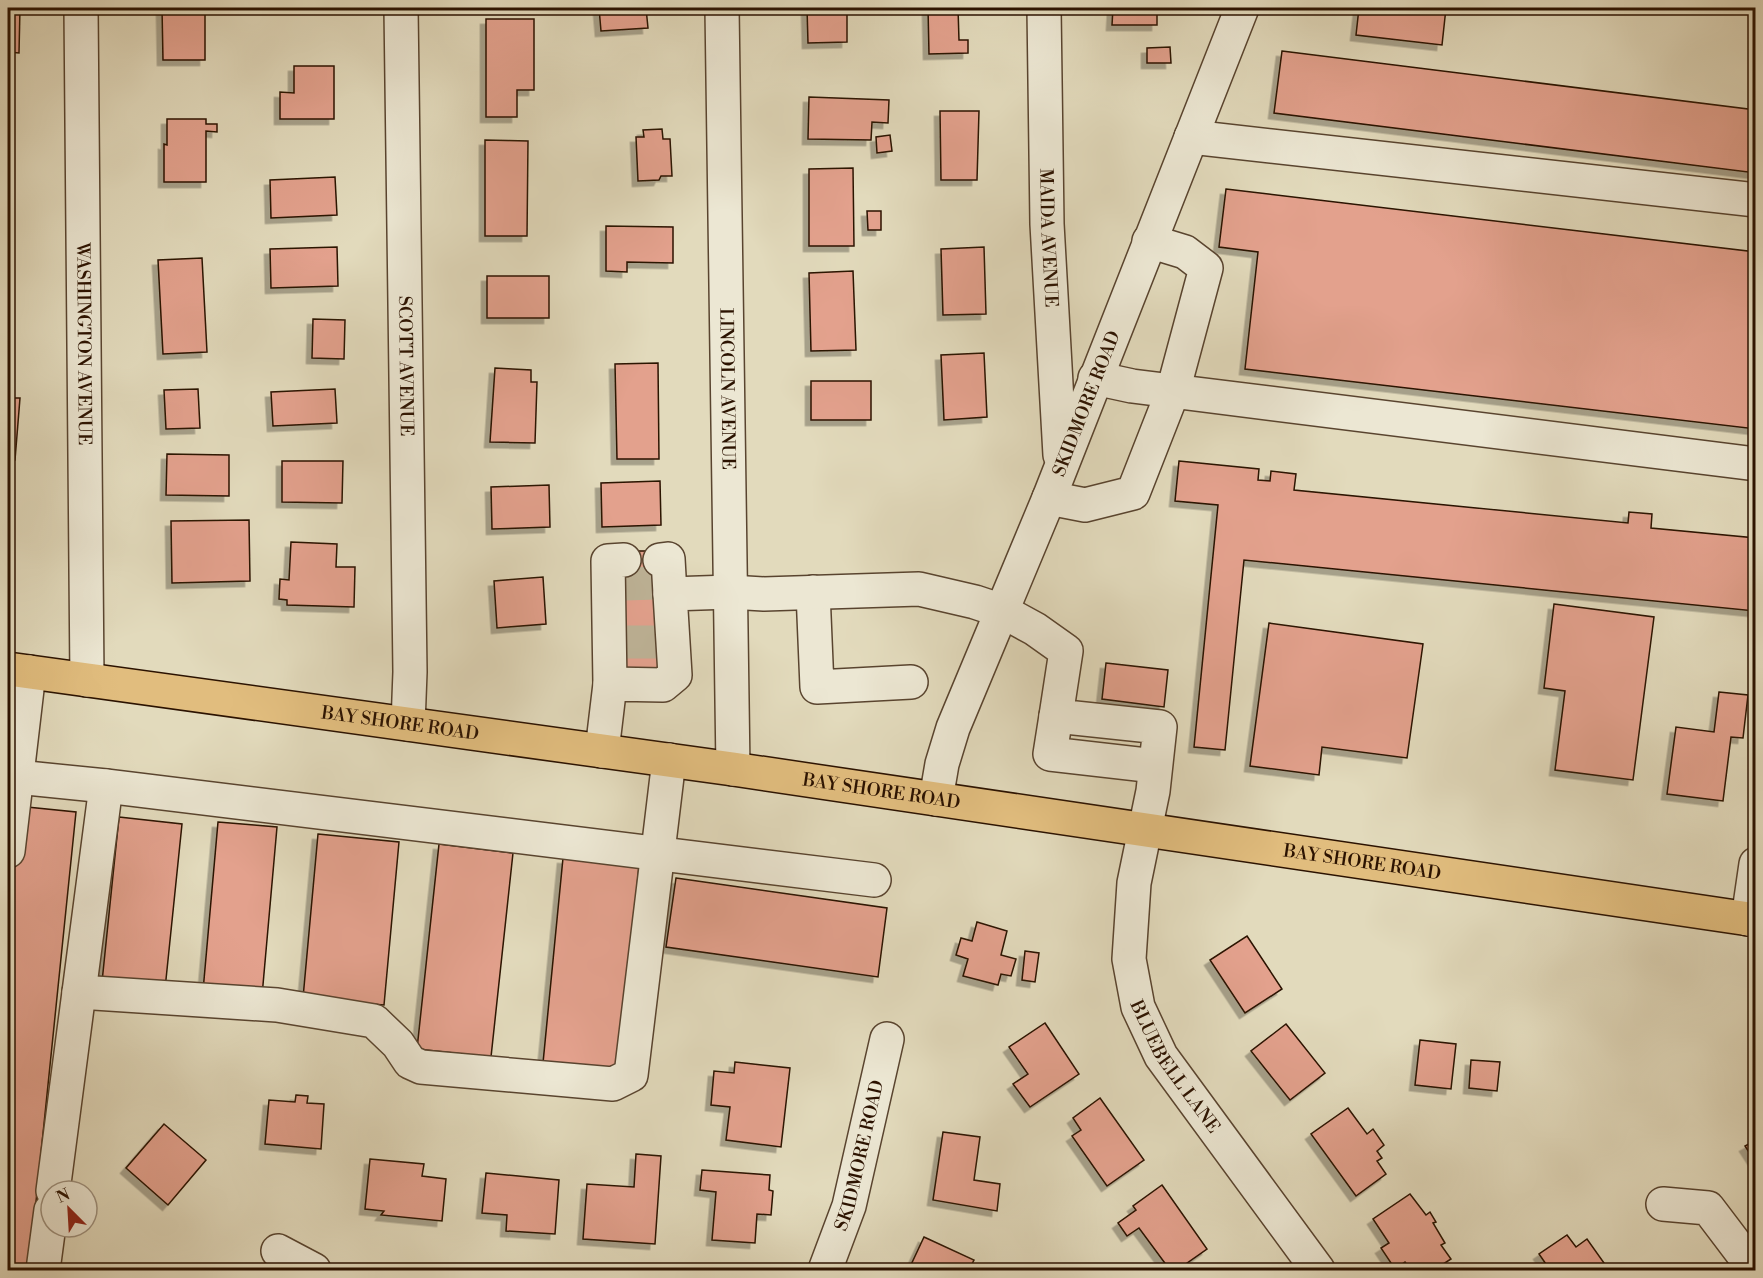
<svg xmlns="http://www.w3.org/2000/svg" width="1763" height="1278" font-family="'Libre Bodoni',serif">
	<defs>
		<filter id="shadow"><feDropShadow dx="-5.5" dy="5.5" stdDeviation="0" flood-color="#0004"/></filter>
	</defs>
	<rect width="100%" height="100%" fill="#e2dabc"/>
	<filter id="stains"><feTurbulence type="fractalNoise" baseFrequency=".00333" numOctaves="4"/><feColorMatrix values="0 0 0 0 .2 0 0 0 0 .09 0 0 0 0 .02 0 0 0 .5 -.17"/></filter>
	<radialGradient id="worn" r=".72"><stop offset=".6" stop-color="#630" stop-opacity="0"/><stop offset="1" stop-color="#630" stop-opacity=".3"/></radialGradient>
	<g fill="#e3a18d" stroke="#2b1200" stroke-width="1.5" filter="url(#shadow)">
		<polygon points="8,8 20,8 19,53 8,52"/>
		<polygon points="162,8 205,8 205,60 163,60"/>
		<polygon points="599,8 646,8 648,28 601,31"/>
		<polygon points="807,8 847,8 847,42 808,43"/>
		<polygon points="928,8 958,8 959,40 968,40 968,53 929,54"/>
		<polygon points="1113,8 1157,8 1157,25 1112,25"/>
		<polygon points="1359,8 1446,8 1442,45 1356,35"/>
		<polygon points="486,19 534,19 534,90 517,90 517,117 486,117"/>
		<polygon points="1170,47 1171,63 1147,63 1147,48"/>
		<polygon points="1282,51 1756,110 1756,173 1274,113"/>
		<polygon points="294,66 334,66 334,119 280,119 280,92 294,93"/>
		<rect x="8" y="87" width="5" height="38"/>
		<polygon points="809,97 889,100 888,123 872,122 871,140 808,139"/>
		<polygon points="940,111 979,111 977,180 941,180"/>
		<polygon points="167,119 206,119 206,124 217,124 217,132 206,131 206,182 164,182 164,144 167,145"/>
		<polygon points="662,129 663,139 670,139 672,176 661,176 659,180 638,181 636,137 644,137 643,130"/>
		<polygon points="890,135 892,151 877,153 876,137"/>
		<polygon points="485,140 528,141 527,236 485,236"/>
		<polygon points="853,168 854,246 809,246 809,169"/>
		<polygon points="335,177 337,215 271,218 270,180"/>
		<polygon points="1226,189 1756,252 1756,429 1245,369 1258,252 1219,247"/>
		<polygon points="867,211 881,211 881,230 868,230"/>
		<polygon points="606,226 673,227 673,263 627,262 627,272 606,271"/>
		<polygon points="337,247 338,286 271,288 270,249"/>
		<polygon points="984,247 986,314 943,315 941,249"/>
		<polygon points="202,258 207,352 163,354 158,260"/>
		<polygon points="853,271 856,350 811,351 809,273"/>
		<rect x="487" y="276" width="62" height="42"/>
		<polygon points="14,280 14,310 8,310 8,281"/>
		<polygon points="313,319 345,320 344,359 312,358"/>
		<polygon points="984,353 987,417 944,420 941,355"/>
		<polygon points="658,363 659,459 617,459 615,364"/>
		<polygon points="495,368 531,370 531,382 537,382 535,443 490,442"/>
		<rect x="811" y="381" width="60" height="39"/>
		<polygon points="198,389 200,428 166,429 164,390"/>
		<polygon points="335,389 337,423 273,426 271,392"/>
		<polygon points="8,398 20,398 15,460 8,459"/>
		<polygon points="167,454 229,455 229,496 166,495"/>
		<polygon points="282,461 343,461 342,503 282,502"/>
		<polygon points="1179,461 1259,469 1258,480 1270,481 1271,471 1296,474 1294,490 1628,523 1629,512 1652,514 1651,528 1756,538 1755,611 1244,560 1225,750 1194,747 1218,505 1175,501"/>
		<polygon points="660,481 661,525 602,527 601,483"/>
		<polygon points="549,485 550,527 492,529 491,487"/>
		<polygon points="249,520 250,581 172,583 171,521"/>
		<rect x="8" y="540" width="6" height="37"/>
		<polygon points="291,542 337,544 336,567 355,567 354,607 287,605 287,600 279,599 280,579 289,580"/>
		<polygon points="624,551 660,551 661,676 625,676"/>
		<polygon points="543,577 546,624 497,628 494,581"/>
		<polygon points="1554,604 1654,617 1633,780 1555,770 1565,691 1544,688"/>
		<polygon points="1269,623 1423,644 1407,758 1322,747 1319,775 1250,766"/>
		<polygon points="1106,663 1168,670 1164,707 1102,699"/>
		<polygon points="1719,692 1748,695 1743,738 1731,737 1723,801 1667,794 1676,727 1714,732"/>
		<polygon points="17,806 76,812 29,1270 8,1270 8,898"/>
		<polygon points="119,817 182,824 165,989 102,982"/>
		<polygon points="218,822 277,827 262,996 203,991"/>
		<polygon points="318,834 399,842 384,1005 303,998"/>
		<polygon points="439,844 513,853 491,1057 417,1049"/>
		<polygon points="563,858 639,866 619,1070 543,1063"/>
		<polygon points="676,878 887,908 878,977 666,947"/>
		<polygon points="977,922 1007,931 1001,955 1016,959 1011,976 1001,974 998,985 963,976 968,959 956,955 961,938 972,941"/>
		<polygon points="1247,936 1282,989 1245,1013 1210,960"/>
		<polygon points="1025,951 1039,953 1035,982 1022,980"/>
		<polygon points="1045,1023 1079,1074 1030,1107 1013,1084 1028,1074 1009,1047"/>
		<polygon points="1286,1024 1325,1073 1290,1100 1251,1051"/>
		<polygon points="1420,1040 1456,1044 1451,1089 1415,1085"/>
		<polygon points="1471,1060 1500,1062 1497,1091 1469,1088"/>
		<polygon points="735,1062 790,1068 781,1147 726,1140 730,1107 711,1105 714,1071 734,1073"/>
		<polygon points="296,1095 308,1096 307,1103 324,1104 321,1149 265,1144 269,1100 295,1102"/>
		<polygon points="1100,1098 1144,1160 1107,1186 1072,1136 1081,1130 1073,1118"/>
		<polygon points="1348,1108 1367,1134 1373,1129 1384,1145 1377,1151 1382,1158 1377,1161 1386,1174 1356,1196 1311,1134"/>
		<polygon points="164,1124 206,1160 168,1205 126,1168"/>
		<polygon points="943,1132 980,1137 974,1180 1000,1184 997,1211 933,1200"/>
		<polygon points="1756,1140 1756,1163 1745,1146"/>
		<polygon points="636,1154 661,1156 655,1244 583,1239 587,1184 634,1187"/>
		<polygon points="370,1159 424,1164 422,1176 446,1179 442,1221 381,1215 384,1211 365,1209"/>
		<polygon points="702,1170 770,1175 769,1190 773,1191 771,1215 757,1214 755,1243 712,1240 716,1192 700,1190"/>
		<polygon points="486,1173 559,1180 555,1234 506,1231 507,1215 482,1213"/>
		<polygon points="1162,1185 1207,1249 1177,1270 1170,1270 1139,1228 1127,1236 1118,1223 1136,1210 1133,1206"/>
		<polygon points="1410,1194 1426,1215 1430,1212 1436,1222 1433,1223 1445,1243 1441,1245 1451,1259 1434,1270 1411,1270 1405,1262 1395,1269 1381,1248 1389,1243 1373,1219"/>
		<polygon points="1567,1235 1576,1247 1587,1239 1609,1270 1542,1270 1548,1267 1539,1254"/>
		<polygon points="924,1237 974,1260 972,1264 985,1270 909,1269"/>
		<polygon points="158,1266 160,1270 145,1270"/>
	</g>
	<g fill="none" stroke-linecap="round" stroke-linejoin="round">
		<g stroke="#bdb296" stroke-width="33" stroke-dasharray="33 16" stroke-linecap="butt">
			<polyline points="624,584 660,583"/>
			<polyline points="624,642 661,642"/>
		</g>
		<g stroke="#59442f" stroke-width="36">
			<g id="minor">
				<path id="s1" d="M81,8L87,680"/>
				<path id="s2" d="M401,8L410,672L408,724"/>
				<path id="s3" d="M722,8L733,769"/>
				<path id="s4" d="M1044,8L1047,224L1060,455"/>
				<polyline points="1191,137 1756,200"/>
				<polyline points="1095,378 1132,386 1756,464"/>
				<polyline points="1049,498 1085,505 1133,493 1173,391 1206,268 1185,252 1149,241"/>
				<polyline points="660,560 668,559 670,594"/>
				<polyline points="813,592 817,687 911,682"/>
				<polyline points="610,684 608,561 624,560"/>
				<polyline points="1056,716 1050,754 1155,766"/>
				<path id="s5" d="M602,751L610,684L663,685L675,675L670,594L730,592L764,594L919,589L975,602L1002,611L1035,629L1066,651L1056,716L1160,727L1153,791L1134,883L1129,959L1138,1007L1161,1056L1318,1270"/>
				<polyline points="17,777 106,786 874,880"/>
				<path id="s6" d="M936,799L942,764L953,728L1049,498L1242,8"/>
				<polyline points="8,851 29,672"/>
				<polyline points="1748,919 1756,864"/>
				<polyline points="79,992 277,1005 374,1021 398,1044 410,1062 421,1067 613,1084 631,1075 669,760"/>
				<polyline points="53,1191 106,786"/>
				<polyline points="1663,1204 1708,1208 1755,1270"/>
				<polyline points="278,1251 314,1270"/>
				<polyline points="43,1270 51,1210"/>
				<path id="s7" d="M825,1270L849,1206L887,1039"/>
			</g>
		</g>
		<g stroke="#2b1200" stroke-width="36">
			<g id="major">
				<path id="s8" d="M8,669L733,769L1756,920"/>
			</g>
		</g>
		<use href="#minor" stroke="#ece7d3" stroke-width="33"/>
		<use href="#major" stroke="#e1bd7e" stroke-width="33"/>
	</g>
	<g text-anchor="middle" stroke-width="4.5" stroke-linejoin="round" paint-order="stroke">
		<g font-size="18" fill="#2b1200" stroke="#ece7d3">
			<text dy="6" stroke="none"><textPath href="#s4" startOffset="230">MAIDA AVENUE</textPath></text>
			<text dy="6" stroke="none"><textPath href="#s1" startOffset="336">WASHINGTON AVENUE</textPath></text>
			<text dy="6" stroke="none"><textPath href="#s2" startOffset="358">SCOTT AVENUE</textPath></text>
			<text dy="6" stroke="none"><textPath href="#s3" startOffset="381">LINCOLN AVENUE</textPath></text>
			<text dy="6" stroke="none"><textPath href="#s6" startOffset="424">SKIDMORE ROAD</textPath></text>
			<text dy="6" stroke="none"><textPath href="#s8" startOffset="396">BAY SHORE ROAD</textPath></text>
			<text dy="6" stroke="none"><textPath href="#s8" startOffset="882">BAY SHORE ROAD</textPath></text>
			<text dy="6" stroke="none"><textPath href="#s8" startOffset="1368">BAY SHORE ROAD</textPath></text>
			<text dy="6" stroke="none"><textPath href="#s5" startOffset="1152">BLUEBELL LANE</textPath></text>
			<text dy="6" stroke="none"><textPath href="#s7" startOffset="120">SKIDMORE ROAD</textPath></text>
		</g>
	</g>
	<rect width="1763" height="1278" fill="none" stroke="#e2dabc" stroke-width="30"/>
	<rect x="9" y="9" width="1745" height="1260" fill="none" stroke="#2b1200" stroke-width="3"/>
	<rect x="15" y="15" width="1733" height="1248" fill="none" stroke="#2b1200" stroke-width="1.5"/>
	<g transform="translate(69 1209) rotate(336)"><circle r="28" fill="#ece7d3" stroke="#9f927f" stroke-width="1.5"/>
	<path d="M0-4.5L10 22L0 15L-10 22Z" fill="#8f2418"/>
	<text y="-9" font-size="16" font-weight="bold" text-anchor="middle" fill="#2b1200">N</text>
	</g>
	<rect width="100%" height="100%" filter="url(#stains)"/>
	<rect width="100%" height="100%" fill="url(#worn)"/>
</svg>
